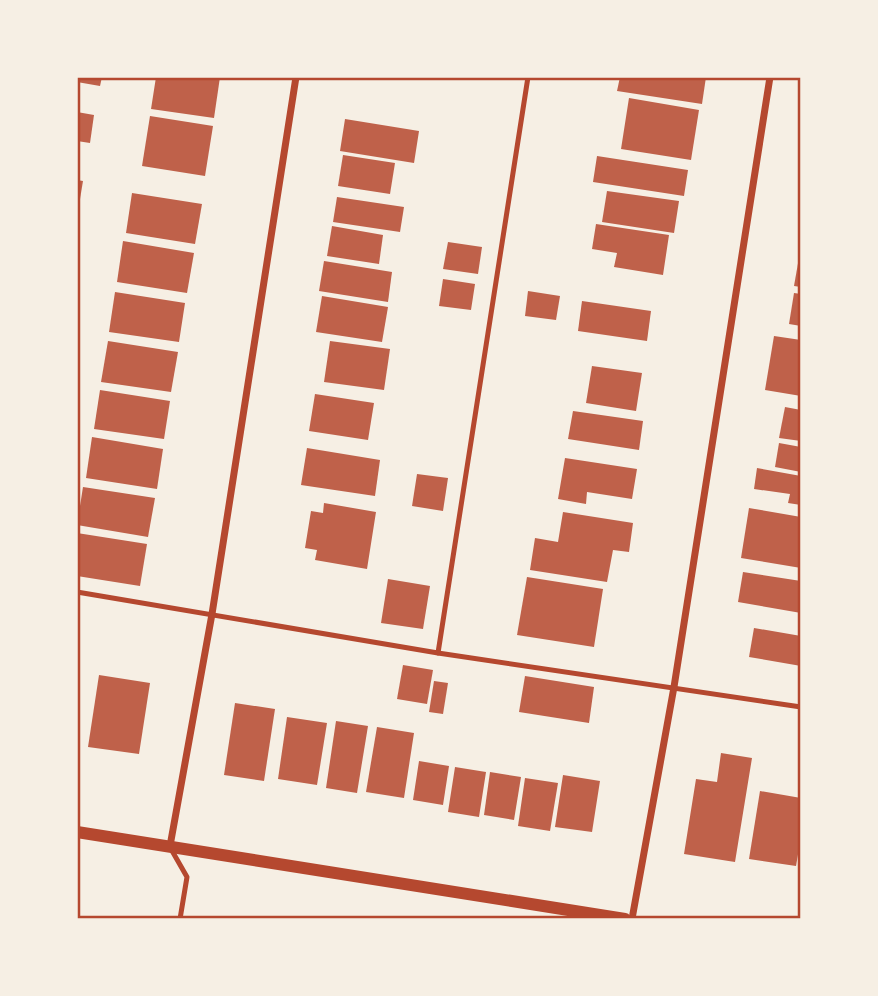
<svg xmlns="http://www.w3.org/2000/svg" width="878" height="996" font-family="Barlow,sans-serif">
	<rect width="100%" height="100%" fill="#f6efe4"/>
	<g fill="#bf614a">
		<polygon points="77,77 102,77 100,86 77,82"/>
		<polygon points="156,77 220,77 214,118 151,109"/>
		<polygon points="620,77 706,77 702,104 617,91"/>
		<polygon points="629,98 699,110 691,160 621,149"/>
		<polygon points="77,112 94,115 90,143 77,141"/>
		<polygon points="150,116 213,126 205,176 142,166"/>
		<polygon points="345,119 419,131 414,163 340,151"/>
		<polygon points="343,155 395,163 390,194 338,186"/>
		<polygon points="597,156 688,170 684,196 593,182"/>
		<polygon points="77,180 83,181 78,211 77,211"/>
		<polygon points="607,191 679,201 674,233 602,222"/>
		<polygon points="132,193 202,204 195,244 126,233"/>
		<polygon points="337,197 404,207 400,232 333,222"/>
		<polygon points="596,224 669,235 663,275 614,267 617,253 592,249"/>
		<polygon points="332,226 383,235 379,264 327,256"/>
		<polygon points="123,241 194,253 187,293 117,282"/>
		<polygon points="448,242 482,247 478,274 443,269"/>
		<polygon points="800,252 801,253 801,287 794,286"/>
		<polygon points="324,261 392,272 388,302 319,291"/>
		<polygon points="443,279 475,284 471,310 439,306"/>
		<polygon points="528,291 560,296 556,320 525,316"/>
		<polygon points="115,292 185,303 179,342 109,332"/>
		<polygon points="794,293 801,294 801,326 789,324"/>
		<polygon points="322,296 388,307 382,342 316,332"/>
		<polygon points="582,301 651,311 647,341 578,331"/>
		<polygon points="774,336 801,340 801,396 765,390"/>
		<polygon points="108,341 178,352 171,392 101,382"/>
		<polygon points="330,341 390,349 384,390 324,382"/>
		<polygon points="592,366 642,373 636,411 586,403"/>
		<polygon points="100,390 170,401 164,439 94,429"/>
		<polygon points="315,394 374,403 368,440 309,431"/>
		<polygon points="785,407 801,410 801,441 779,438"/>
		<polygon points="573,411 643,421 639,450 568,439"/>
		<polygon points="92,437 163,449 157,489 86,478"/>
		<polygon points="779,443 801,447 801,472 775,467"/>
		<polygon points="307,448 380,460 375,496 301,485"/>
		<polygon points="565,458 637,469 632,499 587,492 586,504 558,499"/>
		<polygon points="757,468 801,476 801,505 788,503 790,494 754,489"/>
		<polygon points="417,474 448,478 443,511 412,506"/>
		<polygon points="83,487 155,498 148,537 77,525"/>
		<polygon points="324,503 376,512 367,569 315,560 317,550 305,548 311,511 323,513"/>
		<polygon points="749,508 801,517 801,568 741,558"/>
		<polygon points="563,512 633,523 629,552 613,550 607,582 530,570 535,538 558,542"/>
		<polygon points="77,533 147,544 140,586 77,576"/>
		<polygon points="743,572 801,581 801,613 738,602"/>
		<polygon points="527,577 603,589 594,647 517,635"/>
		<polygon points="388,579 430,586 423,629 381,623"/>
		<polygon points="754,628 801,636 801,666 749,657"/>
		<polygon points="403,665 433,670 427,704 397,699"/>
		<polygon points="99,675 150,683 139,754 88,747"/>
		<polygon points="525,676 594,687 589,723 519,712"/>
		<polygon points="434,681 448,683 443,714 429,712"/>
		<polygon points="235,703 275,709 264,781 224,775"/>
		<polygon points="287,717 327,723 317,785 278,779"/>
		<polygon points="336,721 368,726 357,793 326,788"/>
		<polygon points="377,727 414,733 404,798 366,792"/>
		<polygon points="721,753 752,758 735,862 684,854 696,779 717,782"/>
		<polygon points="419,761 449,766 443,805 413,800"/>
		<polygon points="455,767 486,772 479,817 448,812"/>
		<polygon points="490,772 521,777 514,820 484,815"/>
		<polygon points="563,775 600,781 592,832 555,827"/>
		<polygon points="525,778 558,783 550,831 518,826"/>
		<polygon points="760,791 801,798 801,837 796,866 749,859"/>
	</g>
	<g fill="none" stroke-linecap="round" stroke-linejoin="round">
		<g stroke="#b5482f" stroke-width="5">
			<polyline points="77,592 438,653 801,707"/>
			<polyline points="438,653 528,77"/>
			<polyline points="171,849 187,877 180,919"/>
		</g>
		<g stroke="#b5482f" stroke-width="7">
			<polyline points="170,846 212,614 296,77"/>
			<polyline points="632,919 674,687 770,77"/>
		</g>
		<polyline stroke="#b5482f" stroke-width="12" points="77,832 625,919"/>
	</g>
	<rect width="878" height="996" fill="none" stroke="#f6efe4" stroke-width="158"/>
	<rect x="79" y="79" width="720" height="838" fill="none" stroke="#b5482f" stroke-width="2.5"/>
</svg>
